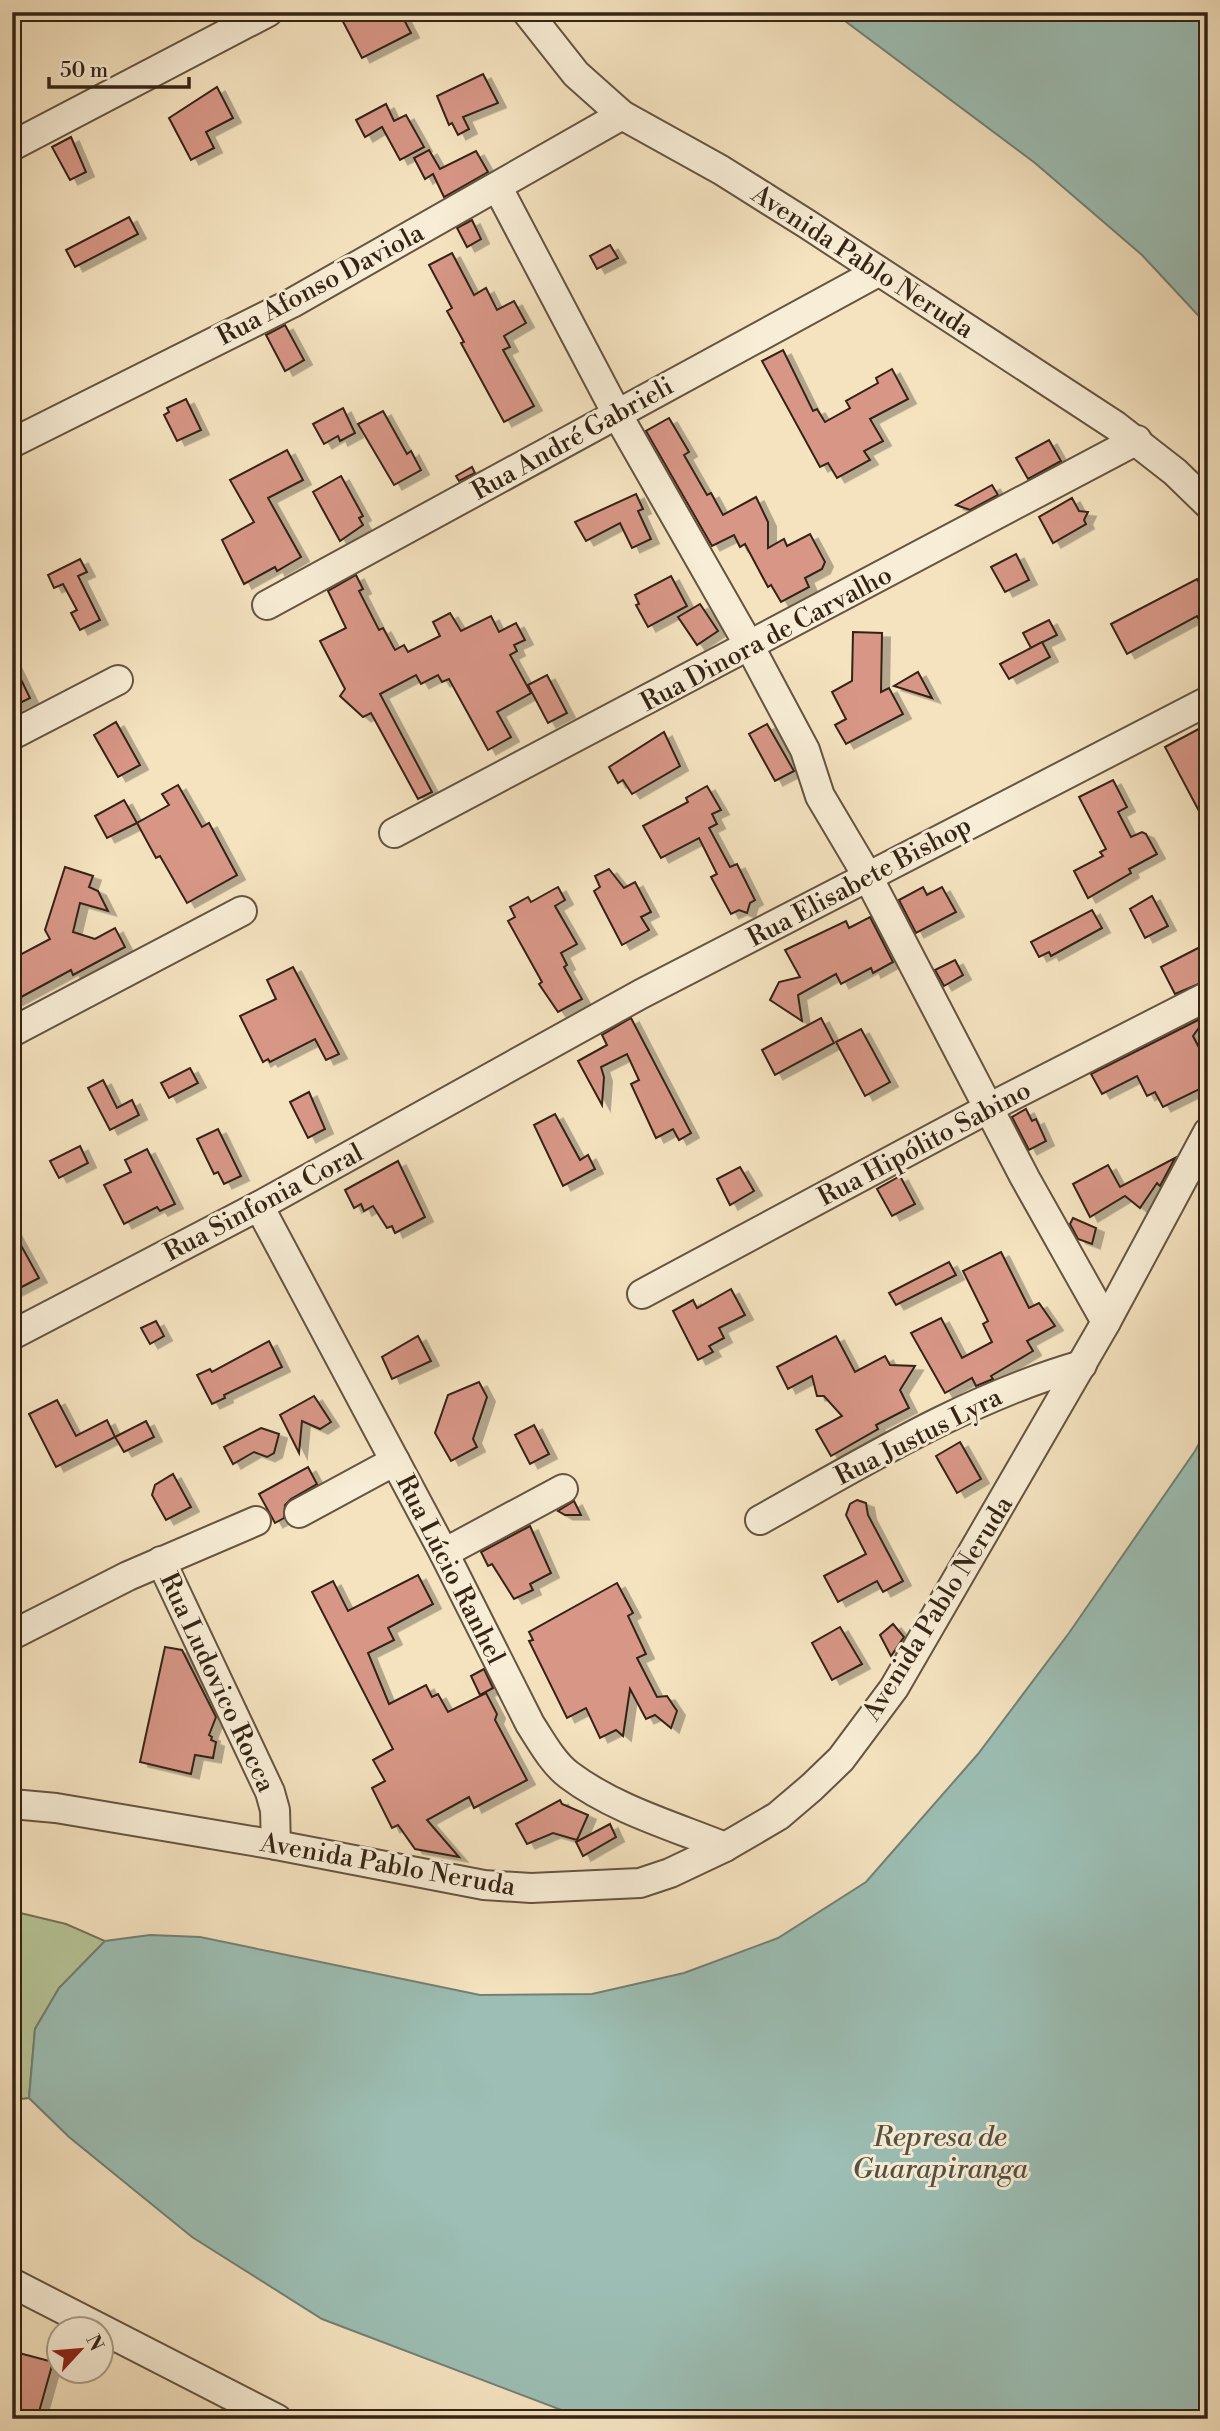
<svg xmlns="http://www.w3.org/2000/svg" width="1220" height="2431" font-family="'Libre Bodoni',serif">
	<defs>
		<filter id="shadow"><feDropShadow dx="8" dy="4.5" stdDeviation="0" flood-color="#0004"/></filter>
	</defs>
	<rect width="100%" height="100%" fill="#f5e3c0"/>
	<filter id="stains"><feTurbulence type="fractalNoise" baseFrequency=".00286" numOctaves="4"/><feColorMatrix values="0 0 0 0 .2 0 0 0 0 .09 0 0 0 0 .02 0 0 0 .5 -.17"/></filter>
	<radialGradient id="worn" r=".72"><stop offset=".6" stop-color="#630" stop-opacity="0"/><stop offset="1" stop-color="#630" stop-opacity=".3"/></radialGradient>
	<polygon fill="#b6c597" stroke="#767456" stroke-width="2" points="12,1911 66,1924 105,1941 59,1988 35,2029 29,2098 12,2100"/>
	<g fill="#9cbeb4" stroke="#738075" stroke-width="2">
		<polygon points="833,12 1208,12 1208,326 1142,255 1035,163"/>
		<polygon points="1208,1427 1208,2419 585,2419 322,2319 192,2237 69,2137 29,2098 35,2029 59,1988 105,1941 150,1935 200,1937 480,1995 592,1994 684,1973 778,1938 866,1882 978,1754 1069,1633 1195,1451"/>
	</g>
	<g fill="#d79686" stroke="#352416" stroke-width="2" filter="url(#shadow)">
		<polygon points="338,12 400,12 411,33 362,58"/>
		<polygon points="483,74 498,103 463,117 469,129 458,135 452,123 449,125 437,96"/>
		<polygon points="217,87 233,118 206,132 214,148 191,160 169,118"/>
		<polygon points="386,104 394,121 406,115 424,147 400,160 382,127 365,137 356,120"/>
		<polygon points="71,137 86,172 70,180 52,147"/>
		<polygon points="429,150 440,169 476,151 488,172 444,197 433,174 425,179 414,158"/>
		<polygon points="129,217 138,234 75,267 66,250"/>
		<polygon points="472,220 481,239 467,247 457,228"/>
		<polygon points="610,245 618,258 597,269 590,256"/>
		<polygon points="452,253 474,295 486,288 497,310 514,301 526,323 504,336 510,347 503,350 534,406 504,422 461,343 464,342 447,311 452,308 429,265"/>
		<polygon points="285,325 304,360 285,371 266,335"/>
		<polygon points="783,350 813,411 817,409 825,422 850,408 846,401 878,383 876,378 892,369 908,399 870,419 883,441 864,451 870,460 837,478 828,463 820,467 762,361"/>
		<polygon points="186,399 201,430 177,441 164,415 169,412 167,408"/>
		<polygon points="343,408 355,433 340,441 338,436 324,444 313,424"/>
		<polygon points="383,411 407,454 411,451 421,470 394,485 358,424"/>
		<polygon points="669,418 689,452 684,455 707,495 711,493 723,515 756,497 768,522 768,548 784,539 787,546 810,534 825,562 822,569 805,578 809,587 781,602 771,585 768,587 745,544 740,547 734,535 712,546 646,431"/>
		<polygon points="1049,440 1061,461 1028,479 1016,458"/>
		<polygon points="287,450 303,480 268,498 301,557 277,571 275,567 244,584 222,540 254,522 230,480"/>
		<polygon points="472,467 475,473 459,481 456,476"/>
		<polygon points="341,476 363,516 359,518 363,525 340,541 313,492"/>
		<polygon points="992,485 998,495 970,510 956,505"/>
		<polygon points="636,494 643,509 638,511 651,539 632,548 620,523 586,541 575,522"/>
		<polygon points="1072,498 1079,511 1088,512 1084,520 1086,524 1053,543 1039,517"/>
		<polygon points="1016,554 1029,580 1005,592 991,567"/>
		<polygon points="80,559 87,572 78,576 100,620 80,630 71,613 77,610 63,584 54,588 48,575"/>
		<polygon points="356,575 363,589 359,591 379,630 383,628 395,650 404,645 408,652 440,636 433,622 450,613 461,631 491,616 499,632 516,623 525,640 514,645 517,651 510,655 531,693 497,712 511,737 488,750 449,679 442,682 438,675 421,684 416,675 380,694 432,792 418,799 371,713 363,717 340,696 345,689 320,641 346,628 328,591"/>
		<polygon points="671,576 687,606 648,627 636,605 639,604 635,595"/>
		<polygon points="1197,579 1208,599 1208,635 1197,616 1127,654 1111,624"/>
		<polygon points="700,604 718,631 697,645 678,617"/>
		<polygon points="1049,620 1057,635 1031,648 1023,633"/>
		<polygon points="853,632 882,633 881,692 889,688 903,714 846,744 835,725 846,719 832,692 852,681"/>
		<polygon points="1042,642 1050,657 1009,679 1000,664"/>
		<polygon points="12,661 30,698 12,707"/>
		<polygon points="918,672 932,698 894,686"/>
		<polygon points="547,675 567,713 548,723 528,685"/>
		<polygon points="116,722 140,765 118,777 94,735"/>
		<polygon points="767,724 794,771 775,781 749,734"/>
		<polygon points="1208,724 1208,782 1202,786 1208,797 1208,828 1165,747"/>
		<polygon points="664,732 680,766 632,794 623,780 618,783 609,767"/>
		<polygon points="1113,780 1127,807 1118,812 1131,837 1142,832 1146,834 1157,854 1129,869 1131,873 1088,898 1074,871 1103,856 1100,852 1106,849 1079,797"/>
		<polygon points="178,785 202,827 209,823 237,875 187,903 160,856 156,858 137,823 169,805 162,794"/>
		<polygon points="707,786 721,810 712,814 717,824 709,828 730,867 737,864 755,900 750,903 747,913 739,910 731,914 711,877 717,874 699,838 661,858 643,826 688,802 686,798"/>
		<polygon points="124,800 137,823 107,838 95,816"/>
		<polygon points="65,867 93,876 89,887 98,891 108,911 80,903 73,932 95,939 115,928 125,947 73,975 71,970 12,1002 12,959 50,939 45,930"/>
		<polygon points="609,869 624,888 635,882 651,912 641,917 649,930 622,945 594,891 600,887 595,876"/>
		<polygon points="558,887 565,900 555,906 577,944 561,953 567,965 564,967 582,999 558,1012 539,984 542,982 508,921 515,917 510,907 528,897 531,902"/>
		<polygon points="923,887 927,895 942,887 956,912 916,933 899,900"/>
		<polygon points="1152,896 1168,926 1145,938 1130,909"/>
		<polygon points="1092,910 1102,928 1051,956 1049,952 1039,957 1031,942"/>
		<polygon points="870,917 893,962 873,973 871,968 841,984 836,974 798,995 802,1021 770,1000 779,982 800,977 785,950 846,921 849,928"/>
		<polygon points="1208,943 1208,980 1175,994 1161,967"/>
		<polygon points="955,960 963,975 944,986 935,970"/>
		<polygon points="293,967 339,1054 326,1060 315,1039 270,1062 268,1059 263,1062 240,1016 276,999 267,980"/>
		<polygon points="1208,1015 1193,1036 1208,1065 1208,1085 1163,1107 1155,1092 1147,1096 1137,1076 1102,1094 1091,1074"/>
		<polygon points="631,1018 691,1133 679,1140 673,1129 656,1138 631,1084 639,1080 627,1054 601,1067 604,1077 602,1105 578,1061 607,1045 602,1035"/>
		<polygon points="821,1018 834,1043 775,1075 762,1050"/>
		<polygon points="861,1029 890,1082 865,1096 836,1042"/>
		<polygon points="190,1068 198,1083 169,1098 161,1083"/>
		<polygon points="103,1080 117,1108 132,1100 139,1115 110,1130 88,1088"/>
		<polygon points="309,1092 325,1129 308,1138 290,1102"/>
		<polygon points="1026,1109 1032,1121 1036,1119 1046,1141 1029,1150 1012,1117"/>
		<polygon points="555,1114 580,1160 588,1155 595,1169 563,1186 534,1125"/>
		<polygon points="218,1129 241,1176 224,1184 218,1172 214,1174 197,1139"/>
		<polygon points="80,1146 88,1163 59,1178 50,1161"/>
		<polygon points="147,1149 175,1204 160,1211 157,1207 124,1224 104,1185 131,1172 125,1160"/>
		<polygon points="1175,1158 1160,1186 1157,1183 1140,1208 1125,1196 1090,1217 1073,1184 1108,1165 1120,1187"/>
		<polygon points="398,1161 425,1217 395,1233 392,1226 387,1228 373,1206 364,1211 361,1204 354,1208 345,1190"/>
		<polygon points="740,1167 754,1191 730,1205 717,1179"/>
		<polygon points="900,1176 915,1204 892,1216 877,1189"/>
		<polygon points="1073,1218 1096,1228 1092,1244 1078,1239 1070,1224"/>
		<polygon points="12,1229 39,1278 12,1292"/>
		<polygon points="1001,1252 1029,1308 1039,1303 1055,1326 1027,1341 1033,1351 991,1376 993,1379 976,1386 972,1378 945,1393 911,1333 941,1318 962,1358 992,1342 983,1324 988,1321 963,1271"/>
		<polygon points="949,1262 956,1275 896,1305 889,1293"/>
		<polygon points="731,1289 745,1315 719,1328 724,1338 709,1346 713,1352 698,1360 673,1311 693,1300 697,1308"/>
		<polygon points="156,1321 164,1336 150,1344 141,1328"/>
		<polygon points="418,1336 431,1361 392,1379 382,1357"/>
		<polygon points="836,1336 855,1372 885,1356 890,1365 915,1366 900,1390 909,1408 876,1425 878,1429 831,1456 816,1430 842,1416 824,1396 817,1396 812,1376 788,1389 777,1367"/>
		<polygon points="269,1341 282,1367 224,1395 225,1398 212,1404 197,1375 210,1369 212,1372"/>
		<polygon points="479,1382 487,1397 473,1439 477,1447 451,1461 435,1433 448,1395"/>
		<polygon points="314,1396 331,1422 320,1429 302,1421 299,1453 280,1415"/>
		<polygon points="57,1400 76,1436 107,1420 115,1437 56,1467 29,1414"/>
		<polygon points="146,1421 154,1437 124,1452 115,1437"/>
		<polygon points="534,1425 549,1454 530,1464 515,1435"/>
		<polygon points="261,1428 279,1434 274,1453 267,1457 254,1452 233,1464 224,1447"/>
		<polygon points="960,1442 981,1479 957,1493 936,1456"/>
		<polygon points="308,1467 317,1484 291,1499 285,1505 284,1518 275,1523 259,1494"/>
		<polygon points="173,1474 191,1507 166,1520 152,1495 155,1485"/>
		<polygon points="857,1500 866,1503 868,1515 903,1581 883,1592 877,1581 838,1602 824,1576 866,1554 846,1515 850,1504"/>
		<polygon points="574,1501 581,1515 565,1515 558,1511"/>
		<polygon points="530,1526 551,1573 530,1584 533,1590 514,1599 492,1564 488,1566 481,1552"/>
		<polygon points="418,1575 433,1604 388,1628 394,1640 368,1653 389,1704 426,1685 432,1697 438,1694 448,1712 486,1693 497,1714 495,1720 527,1780 474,1808 469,1797 427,1820 459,1857 415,1849 398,1825 392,1828 372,1788 385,1781 373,1760 393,1749 312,1592 333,1581 348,1611"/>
		<polygon points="617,1583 633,1613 628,1616 646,1654 637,1658 657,1697 667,1696 677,1711 671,1728 655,1715 646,1719 630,1689 623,1736 616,1730 600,1738 586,1708 567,1718 529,1641 533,1640 529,1632"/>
		<polygon points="893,1624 904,1637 891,1656 880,1635"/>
		<polygon points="840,1627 862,1664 832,1680 812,1643"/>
		<polygon points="165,1647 182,1650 216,1717 209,1735 212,1737 211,1740 216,1742 213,1758 195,1755 191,1774 140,1762"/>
		<polygon points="484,1669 493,1688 480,1695 471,1676"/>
		<polygon points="560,1800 562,1804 588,1815 577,1840 553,1833 527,1844 516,1824"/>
		<polygon points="610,1824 616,1837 583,1856 576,1842"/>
		<polygon points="19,2353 53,2362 37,2419 12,2419 12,2377"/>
	</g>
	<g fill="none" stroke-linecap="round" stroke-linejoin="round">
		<g stroke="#655440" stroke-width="32">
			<g id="minor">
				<polyline points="527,12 576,74 622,115 721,170 807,224 1116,426 1175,472 1208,504"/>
				<polyline points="12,146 268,12"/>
				<polyline points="498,188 617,414 750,647 805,750 820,796 868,877 1025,1178 1106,1322"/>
				<polyline points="12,443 292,303 622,115"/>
				<polyline points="267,605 878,272"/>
				<polyline points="12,735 118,680"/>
				<polyline points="394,833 1137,440"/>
				<polyline points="12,1032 242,911"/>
				<path d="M259,1206L444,1553L530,1724C541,1741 553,1763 569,1775C614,1809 673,1826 725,1847"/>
				<polyline points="642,1294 1006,1099 1208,996"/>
				<polyline points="12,1335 259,1206 641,994 1208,701"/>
				<polyline points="299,1513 395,1461"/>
				<path d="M760,1520C864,1462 967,1398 1082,1365"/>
				<polyline points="444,1553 563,1489"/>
				<polyline points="161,1561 270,1792 275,1810 276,1845"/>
				<polyline points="12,1635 128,1576 256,1521"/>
				<polyline points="12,1804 56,1808 276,1845 484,1885 531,1888 640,1883 670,1873 725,1847 778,1816 812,1787 841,1759 894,1688 1106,1322 1208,1132"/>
				<polyline points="12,2283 277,2419"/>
			</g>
		</g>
		<polyline stroke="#352416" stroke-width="3.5" stroke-dasharray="2 3.5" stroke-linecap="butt" points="120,2415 123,2419"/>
		<use href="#minor" stroke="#f8edd6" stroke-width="28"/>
	</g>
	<g text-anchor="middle" stroke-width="6" stroke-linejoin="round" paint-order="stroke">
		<g font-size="26" fill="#352416" stroke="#f8edd6">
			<text transform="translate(863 261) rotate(33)" y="9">Avenida Pablo Neruda</text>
			<text transform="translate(320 284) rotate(-28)" y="9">Rua Afonso Daviola</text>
			<text transform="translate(572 438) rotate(-29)" y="9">Rua André Gabrieli</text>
			<text transform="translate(766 638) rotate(-28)" y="9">Rua Dinora de Carvalho</text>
			<text transform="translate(859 881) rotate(-28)" y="9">Rua Elisabete Bishop</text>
			<text transform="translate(924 1143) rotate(-28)" y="9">Rua Hipólito Sabino</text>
			<text transform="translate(263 1202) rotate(-28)" y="9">Rua Sinfonia Coral</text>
			<text transform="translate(918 1436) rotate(-27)" y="9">Rua Justus Lyra</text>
			<text transform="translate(451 1569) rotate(63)" y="9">Rua Lúcio Ranhel</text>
			<text transform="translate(937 1608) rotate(-58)" y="9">Avenida Pablo Neruda</text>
			<text transform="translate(218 1682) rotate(65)" y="9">Rua Ludovico Rocca</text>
			<text transform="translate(388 1864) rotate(10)" y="9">Avenida Pablo Neruda</text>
		</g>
		<g font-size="28" font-style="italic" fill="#545245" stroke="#f8edd6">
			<text x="940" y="2146">Represa de<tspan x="940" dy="32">Guarapiranga</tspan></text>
		</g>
	</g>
	<rect width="1220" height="2431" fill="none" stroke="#f5e3c0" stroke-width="42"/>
	<rect x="14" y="14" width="1192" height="2403" fill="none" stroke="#352416" stroke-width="3.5"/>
	<rect x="21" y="21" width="1178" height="2389" fill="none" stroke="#352416" stroke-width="2"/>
	<g transform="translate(80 2350) rotate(64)"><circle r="33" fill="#f8edd6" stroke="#aa9d89" stroke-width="2"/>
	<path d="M0-5L12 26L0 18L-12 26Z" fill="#8f2418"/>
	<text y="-10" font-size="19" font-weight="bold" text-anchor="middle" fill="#352416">N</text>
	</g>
	<path d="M49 77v10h140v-10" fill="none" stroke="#352416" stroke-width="3.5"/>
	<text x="60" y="77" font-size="21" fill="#352416" stroke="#f8edd6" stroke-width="5" paint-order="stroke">50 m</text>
	<rect width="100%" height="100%" filter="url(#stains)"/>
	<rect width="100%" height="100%" fill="url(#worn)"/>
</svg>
